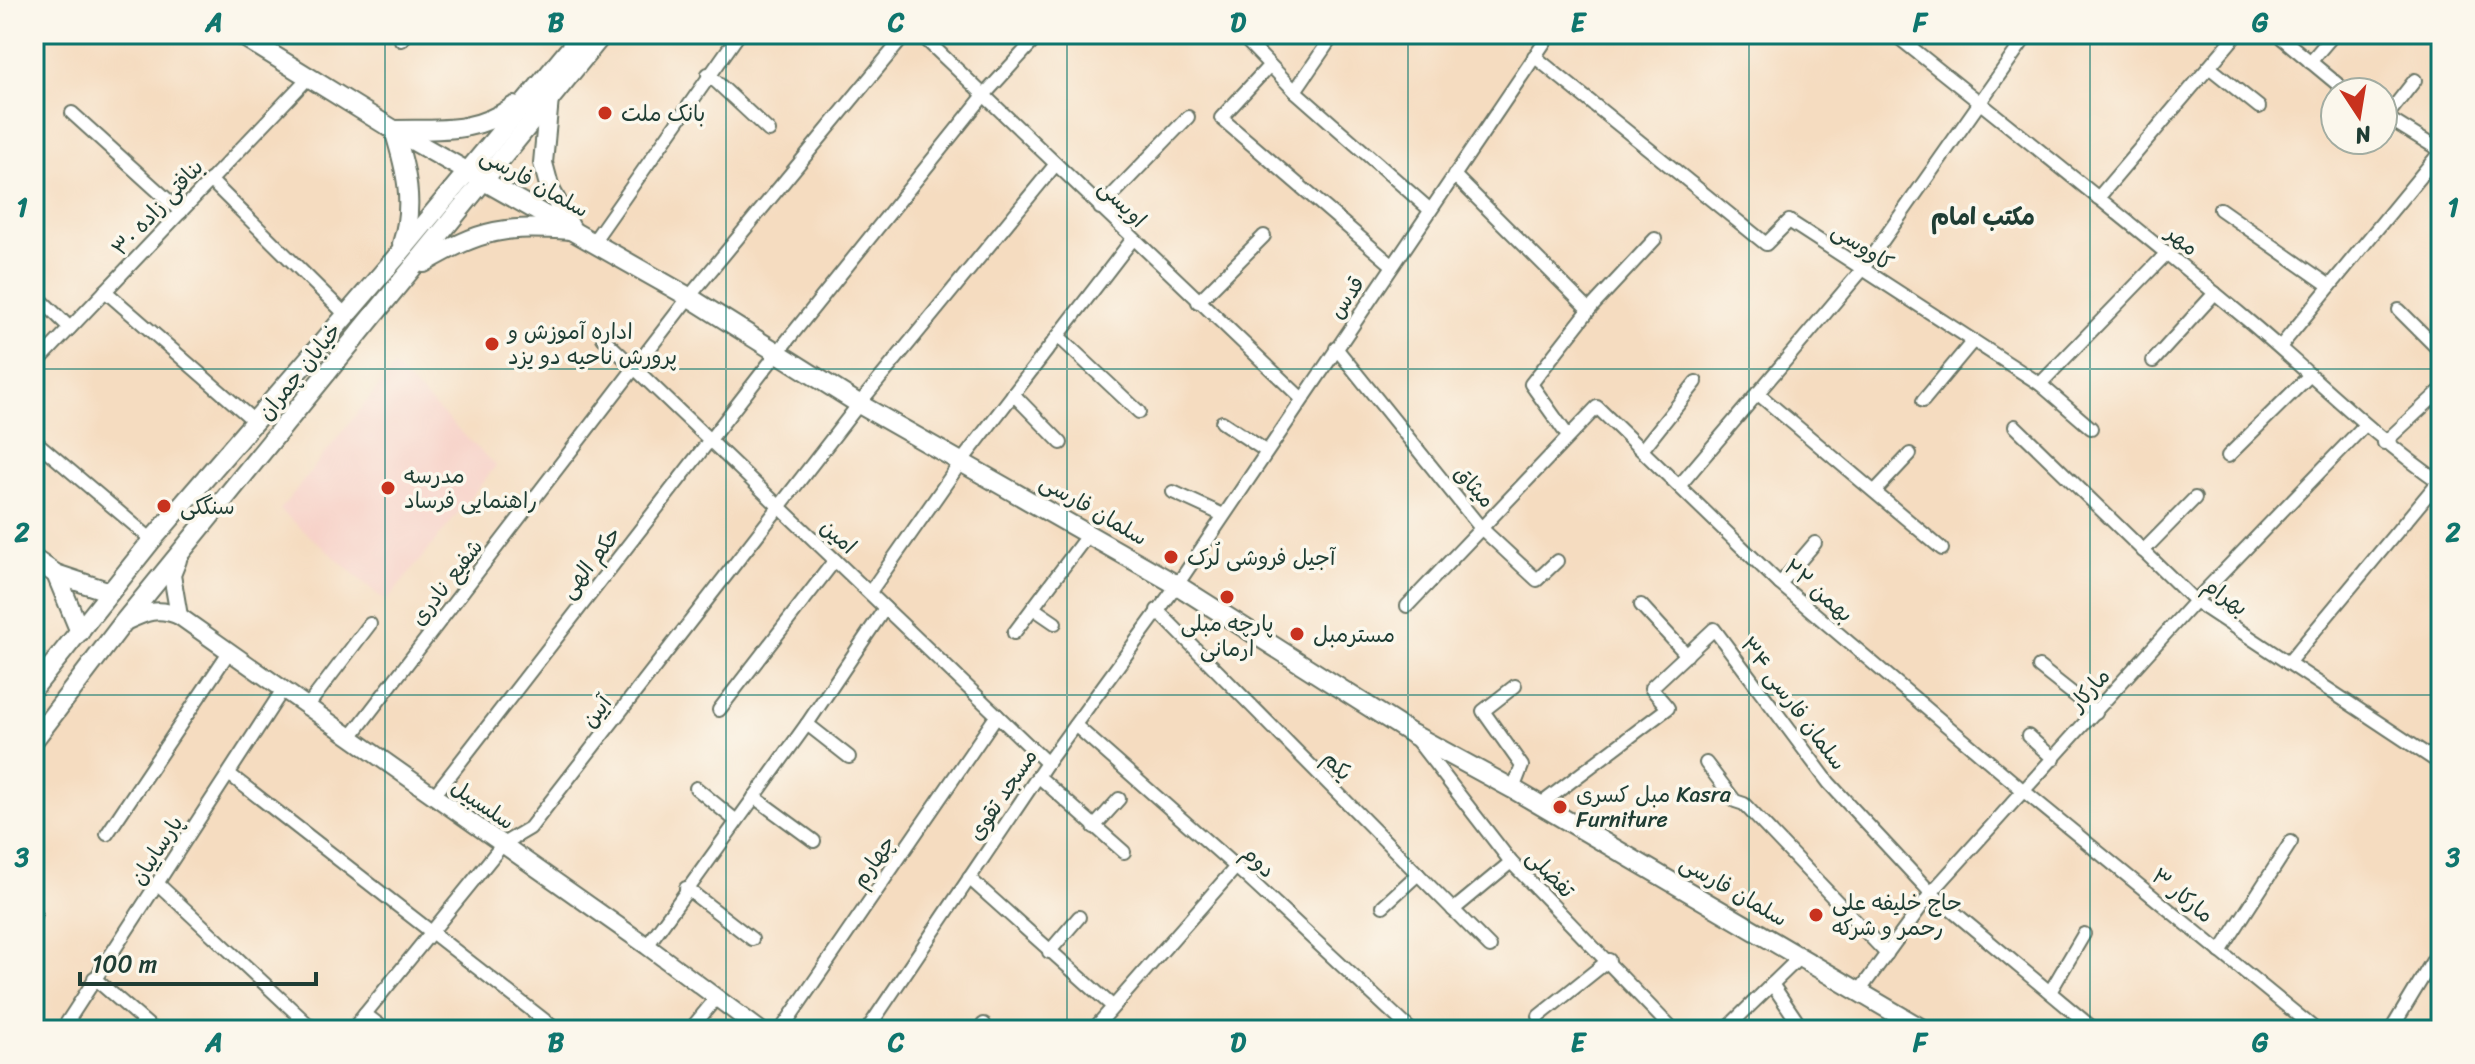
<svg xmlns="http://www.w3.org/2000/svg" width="2475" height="1064" font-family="Sriracha,'Playpen Sans Arabic',sans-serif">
	<rect width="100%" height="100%" fill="#fbf7ec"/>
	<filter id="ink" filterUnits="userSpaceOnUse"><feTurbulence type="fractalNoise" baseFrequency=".0125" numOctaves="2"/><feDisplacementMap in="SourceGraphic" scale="16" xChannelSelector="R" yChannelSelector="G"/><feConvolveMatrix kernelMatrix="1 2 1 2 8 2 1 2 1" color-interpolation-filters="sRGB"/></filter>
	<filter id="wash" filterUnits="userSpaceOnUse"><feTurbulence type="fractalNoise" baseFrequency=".006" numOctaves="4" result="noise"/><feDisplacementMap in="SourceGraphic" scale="32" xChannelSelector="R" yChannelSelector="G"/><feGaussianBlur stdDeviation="1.8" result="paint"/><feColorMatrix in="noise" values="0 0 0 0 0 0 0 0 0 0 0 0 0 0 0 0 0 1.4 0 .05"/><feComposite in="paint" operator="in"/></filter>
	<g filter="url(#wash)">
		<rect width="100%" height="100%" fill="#f5dcc0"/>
		<polygon fill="#f7d1c8" points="394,367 496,466 386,602 280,510"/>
	</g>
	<g filter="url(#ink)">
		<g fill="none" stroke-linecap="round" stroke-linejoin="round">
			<g stroke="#6a7565" stroke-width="16">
				<g id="minor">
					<polyline points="920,34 1301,398"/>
					<polyline points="1240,34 1295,91 1429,209"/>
					<path d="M1894,34C2012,128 2130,222 2245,318C2311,373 2370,434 2441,483"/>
					<polyline points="2277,34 2347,92"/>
					<polyline points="401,40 406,34"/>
					<polyline points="1534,56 1766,244 1789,221 2040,384 2091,428"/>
					<polyline points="2310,62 2334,34"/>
					<polyline points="1269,66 1221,118 1392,265"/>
					<polyline points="2209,67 2259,107"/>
					<polyline points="708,74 769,131"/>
					<polyline points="1295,91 1334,34"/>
					<polyline points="72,113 181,212"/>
					<polyline points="2383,115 2441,151"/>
					<polyline points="2386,117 2415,80"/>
					<polyline points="1454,175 1589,310"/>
					<polyline points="210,180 346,315"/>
					<polyline points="2098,198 2237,34"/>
					<polyline points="1100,208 1188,117"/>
					<polyline points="2220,209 2330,286"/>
					<polyline points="593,242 739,34"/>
					<polyline points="105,291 253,420"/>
					<polyline points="34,293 70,328"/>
					<polyline points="1198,302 1264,236"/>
					<polyline points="2399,310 2441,352"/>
					<polyline points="1058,336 1139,412"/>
					<polyline points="603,338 1047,763"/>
					<polyline points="2280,347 2441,151"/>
					<polyline points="1336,348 1480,527 1537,580 1557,561"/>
					<polyline points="2153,361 2215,293"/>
					<polyline points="34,366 309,77"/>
					<polyline points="2040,384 2167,253"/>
					<polyline points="1757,393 1942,549"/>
					<polyline points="1013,394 1061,443"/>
					<polyline points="1923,401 1973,341"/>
					<polyline points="1222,422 1266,451"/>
					<polyline points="2015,426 2195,601 2441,764"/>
					<polyline points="1568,436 1531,384 1589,310 1655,239"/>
					<polyline points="34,440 152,540"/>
					<polyline points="2384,443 2441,390"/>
					<polyline points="1642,450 1696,382"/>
					<polyline points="2228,456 2310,375"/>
					<polyline points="1680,485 1862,270 2028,34"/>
					<polyline points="1875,491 1910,454"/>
					<polyline points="1173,492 1223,515"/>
					<polyline points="2143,551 2195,498"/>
					<polyline points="1780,584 1815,543"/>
					<polyline points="870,592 961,462 1132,240"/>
					<polyline points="1641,605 1687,655"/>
					<polyline points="1407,606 1597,407 1780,584 2025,792 2316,1030"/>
					<polyline points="1033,608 1055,623"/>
					<polyline points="1157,610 1490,947"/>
					<polyline points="1014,633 1089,533"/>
					<polyline points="2288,663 2439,481"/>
					<polyline points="2039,667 2096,712"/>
					<polyline points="306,708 370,624"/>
					<polyline points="719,710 835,560"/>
					<polyline points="807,724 849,757"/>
					<polyline points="1075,725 1236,867 1411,1030"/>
					<polyline points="2028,736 2054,759"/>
					<polyline points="350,738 689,297 906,34"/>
					<polyline points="1416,739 1511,862 1673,1030"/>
					<polyline points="1706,763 1735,801 1744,804 1887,954"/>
					<polyline points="229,774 557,1030"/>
					<polyline points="1038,776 1124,852"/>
					<polyline points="696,788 735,820"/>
					<polyline points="1513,789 1522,766 1483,711 1515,686"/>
					<polyline points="433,797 778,352 985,94 1040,34"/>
					<polyline points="754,797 814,841"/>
					<polyline points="1541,804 1668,708 1651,688 1714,629 1829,783 1931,893 2095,1030"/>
					<polyline points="1094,827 1119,799"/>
					<polyline points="107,834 229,652"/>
					<polyline points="969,878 1111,1005"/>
					<polyline points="157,883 314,1030"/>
					<polyline points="686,888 752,939"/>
					<polyline points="1383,906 1418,874"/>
					<polyline points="1453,910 1511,862"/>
					<polyline points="34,915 35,915"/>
					<polyline points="647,946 807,724 885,608"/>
					<polyline points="1049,952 1079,917"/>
					<polyline points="2220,952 2291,842"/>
					<polyline points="94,978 154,1030"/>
					<polyline points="1772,984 1803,1030"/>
					<polyline points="2050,992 2084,934"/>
					<polyline points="1858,993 1931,893 2195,601 2365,425"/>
					<polyline points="365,1014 386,1030"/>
					<polyline points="1539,1016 1609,960"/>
					<polyline points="62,1030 282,691"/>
					<polyline points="352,1030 503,844 530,828 859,404 1056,164"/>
					<polyline points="690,1030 717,997"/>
					<polyline points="781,1030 997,715"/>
					<polyline points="867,1030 1047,763 1177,585 1550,34"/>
					<polyline points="978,1030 984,1024"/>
					<polyline points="1093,1030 1236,867"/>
					<polyline points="1725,1030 1800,957"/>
					<polyline points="2391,1030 2441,947"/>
				</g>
			</g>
			<g stroke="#6a7565" stroke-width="20">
				<g id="tertiary">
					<polyline points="178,560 172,575 179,616"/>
					<path d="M123,623C144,613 157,606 179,616L647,946L760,1030"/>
				</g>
			</g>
			<g stroke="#6a7565" stroke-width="22">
				<g id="secondary">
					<polyline points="239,34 394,130 689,297 859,404 1177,585 1412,734 1513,789 1924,1030"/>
					<path d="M402,244C415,204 406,169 394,130C441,129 474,134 514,106"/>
					<path d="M424,263C484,228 504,226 572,230L550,189L543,163L549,99"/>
					<polyline points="34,559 56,574 110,592"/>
					<polyline points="56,574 80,632"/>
					<polyline points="34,688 152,540 399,254 582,34"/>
					<polyline points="34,740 123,623 603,34"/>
				</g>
			</g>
			<use href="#minor" stroke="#fff" stroke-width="12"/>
			<use href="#tertiary" stroke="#fff" stroke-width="16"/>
			<use href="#secondary" stroke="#fff" stroke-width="18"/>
		</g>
	</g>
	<path fill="none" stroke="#0f766e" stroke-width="2" stroke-opacity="0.55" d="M385,34V1030M726,34V1030M1067,34V1030M1408,34V1030M1749,34V1030M2090,34V1030M34,369H2441M34,695H2441"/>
	<g fill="#c8321e" stroke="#fbf7ec" stroke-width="3">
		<circle cx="605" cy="113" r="8"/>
		<circle cx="492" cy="344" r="8"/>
		<circle cx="388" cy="488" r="8"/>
		<circle cx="164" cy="506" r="8"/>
		<circle cx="1171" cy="557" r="8"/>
		<circle cx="1227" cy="597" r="8"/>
		<circle cx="1297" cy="634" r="8"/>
		<circle cx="1560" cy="807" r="8"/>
		<circle cx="1816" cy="915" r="8"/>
	</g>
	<g text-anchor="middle" stroke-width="7" stroke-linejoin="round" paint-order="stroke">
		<g font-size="22" fill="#1f3d34" stroke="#fbf7ec" text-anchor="start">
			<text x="621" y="121">بانک ملت</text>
			<text x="508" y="339">اداره آموزش و<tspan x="508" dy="25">پرورش ناحیه دو یزد</tspan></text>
			<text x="404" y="483">مدرسه<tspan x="404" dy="25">راهنمایی فرساد</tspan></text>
			<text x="180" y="514">سنگکی</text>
			<text x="1187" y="565">آجیل فروشی لُرک</text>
			<text x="1227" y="631" text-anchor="middle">پارچه مبلی<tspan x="1227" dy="25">ارمانی</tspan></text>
			<text x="1313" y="642">مسترمبل</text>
			<text x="1576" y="802">مبل کسری Kasra<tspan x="1576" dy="25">Furniture</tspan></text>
			<text x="1832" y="910">حاج خلیفه علی<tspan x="1832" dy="25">رحمر و شرکه</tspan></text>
		</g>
		<g font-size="22" fill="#1f3d34" stroke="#fbf7ec">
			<text transform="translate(535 182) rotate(29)" y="8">سلمان فارسی</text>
			<text transform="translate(1123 203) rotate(45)" y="8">اویسی</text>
			<text transform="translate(157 207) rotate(-47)" y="8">بنافتی زاده ۳۰</text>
			<text transform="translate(2183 240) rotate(39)" y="8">مهر</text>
			<text transform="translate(1863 246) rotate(34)" y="8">کاووسی</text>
			<text transform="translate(1346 297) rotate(-56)" y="8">قدس</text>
			<text transform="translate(299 371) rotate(-51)" y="8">خیابان چمران</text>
			<text transform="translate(1475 486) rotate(48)" y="8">میثاق</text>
			<text transform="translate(1094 509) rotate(30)" y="8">سلمان فارسی</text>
			<text transform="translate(839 536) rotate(43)" y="8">امین</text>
			<text transform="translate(590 562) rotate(-52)" y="8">حکم الهی</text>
			<text transform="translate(446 582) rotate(-52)" y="8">شفیع نادری</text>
			<text transform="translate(1819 590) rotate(41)" y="8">۲۲ بهمن</text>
			<text transform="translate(2226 596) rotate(35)" y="8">بهرام</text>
			<text transform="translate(2089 689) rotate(-48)" y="8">مارکار</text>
			<text transform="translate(1794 703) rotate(53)" y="8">سلمان فارسی ۳۴</text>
			<text transform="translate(596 711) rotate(-52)" y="8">آیین</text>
			<text transform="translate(1338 765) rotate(46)" y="8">یکم</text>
			<text transform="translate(1002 794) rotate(-56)" y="8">مسجد تقوی</text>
			<text transform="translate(483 804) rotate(34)" y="8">سلسبیل</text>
			<text transform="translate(156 850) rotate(-57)" y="8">پارساییان</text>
			<text transform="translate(873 861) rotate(-55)" y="8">چهارم</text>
			<text transform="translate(1259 861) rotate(43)" y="8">دوم</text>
			<text transform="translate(1551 873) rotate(46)" y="8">تفضلی</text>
			<text transform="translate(1734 890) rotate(30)" y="8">سلمان فارسی</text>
			<text transform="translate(2183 895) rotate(39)" y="8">مارکار ۳</text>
		</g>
		<g font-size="24" font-weight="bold" fill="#1f3d34" stroke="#fbf7ec">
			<text x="1983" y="225">مکتب امام</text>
		</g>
	</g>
	<rect width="2475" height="1064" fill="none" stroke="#fbf7ec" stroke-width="88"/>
	<g transform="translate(2359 116) rotate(168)"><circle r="38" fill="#fbf7ec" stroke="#a3ada2" stroke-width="2"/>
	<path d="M0-6L14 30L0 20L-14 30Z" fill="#c8321e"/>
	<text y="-12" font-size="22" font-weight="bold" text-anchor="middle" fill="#1f3d34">N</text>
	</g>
	<path d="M80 972v12h236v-12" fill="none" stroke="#1f3d34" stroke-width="4"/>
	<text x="92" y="972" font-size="24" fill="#1f3d34" stroke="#fbf7ec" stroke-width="6" paint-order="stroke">100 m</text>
	<rect x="44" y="44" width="2387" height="976" fill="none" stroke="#0f766e" stroke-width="3"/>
	<g font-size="26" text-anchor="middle" font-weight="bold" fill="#0f766e">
		<text x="214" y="31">A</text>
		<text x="556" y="31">B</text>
		<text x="896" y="31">C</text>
		<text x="1238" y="31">D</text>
		<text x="1578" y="31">E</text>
		<text x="1920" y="31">F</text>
		<text x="2260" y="31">G</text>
		<text x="22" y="216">1</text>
		<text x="2453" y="216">1</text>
		<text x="22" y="541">2</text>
		<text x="2453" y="541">2</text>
		<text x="22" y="866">3</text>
		<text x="2453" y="866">3</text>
		<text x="214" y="1051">A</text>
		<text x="556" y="1051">B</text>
		<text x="896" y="1051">C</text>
		<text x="1238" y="1051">D</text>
		<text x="1578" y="1051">E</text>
		<text x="1920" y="1051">F</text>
		<text x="2260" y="1051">G</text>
	</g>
</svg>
